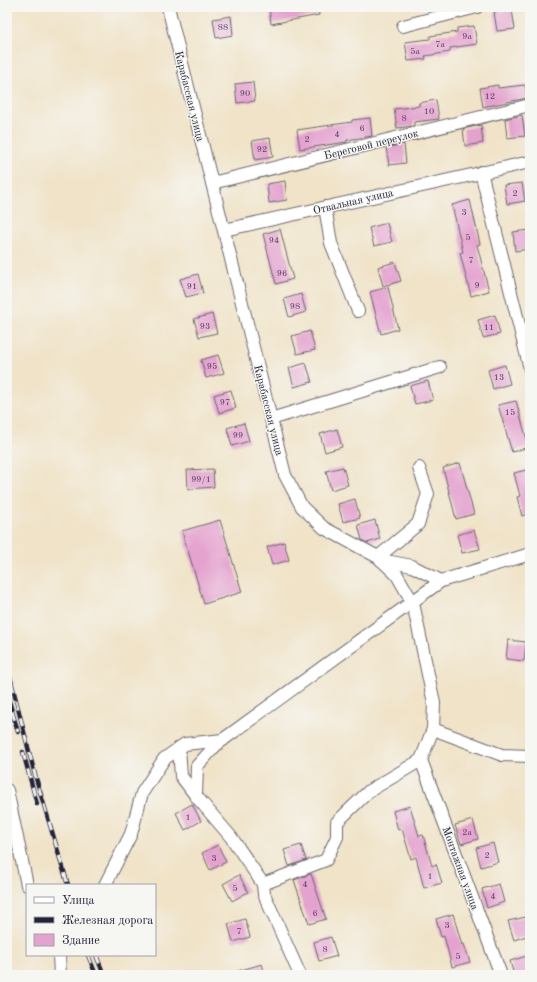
<svg xmlns="http://www.w3.org/2000/svg" width="537" height="982" font-family="'Old Standard TT',serif">
	<rect width="100%" height="100%" fill="#f6f6f2"/>
	<filter id="ink" filterUnits="userSpaceOnUse"><feTurbulence type="fractalNoise" baseFrequency=".025" numOctaves="2"/><feDisplacementMap in="SourceGraphic" scale="8" xChannelSelector="R" yChannelSelector="G"/><feConvolveMatrix kernelMatrix="1 2 1 2 8 2 1 2 1" color-interpolation-filters="sRGB"/></filter>
	<filter id="wash" filterUnits="userSpaceOnUse"><feTurbulence type="fractalNoise" baseFrequency=".012" numOctaves="4" result="noise"/><feDisplacementMap in="SourceGraphic" scale="16" xChannelSelector="R" yChannelSelector="G"/><feGaussianBlur stdDeviation="0.9" result="paint"/><feColorMatrix in="noise" values="0 0 0 0 0 0 0 0 0 0 0 0 0 0 0 0 0 1.4 0 .05"/><feComposite in="paint" operator="in"/></filter>
	<g filter="url(#wash)">
		<rect width="100%" height="100%" fill="#f0e3c8"/>
		<g id="blocks">
			<g fill="#e4a2cf">
				<polygon points="269,7 318,7 319,15 271,24"/>
				<polygon points="512,10 515,29 497,31 494,12"/>
				<polygon points="231,16 233,35 216,38 213,19"/>
				<polygon points="474,26 477,44 450,48 450,52 425,56 426,59 408,61 405,42 430,39 430,36 457,32 457,28"/>
				<polygon points="253,82 255,101 237,103 235,84"/>
				<polygon points="498,85 498,88 525,85 527,98 483,107 480,88"/>
				<polygon points="436,100 439,119 414,122 414,126 397,128 394,109 419,106 419,103"/>
				<polygon points="522,115 525,136 507,138 505,119"/>
				<polygon points="370,118 372,136 347,140 347,142 300,149 297,130 352,122 352,120"/>
				<polygon points="481,125 483,143 465,146 463,129"/>
				<polygon points="270,138 273,157 255,160 252,141"/>
				<polygon points="404,144 406,163 389,165 386,148"/>
				<polygon points="285,181 287,200 269,203 267,184"/>
				<polygon points="522,183 525,201 507,204 504,185"/>
				<polygon points="470,200 480,244 477,245 489,291 471,296 460,253 463,252 452,205"/>
				<polygon points="387,223 392,242 374,246 369,228"/>
				<polygon points="280,229 293,279 276,284 263,234"/>
				<polygon points="530,230 530,249 515,251 513,232"/>
				<polygon points="395,262 401,281 383,286 378,267"/>
				<polygon points="198,274 203,293 186,297 180,279"/>
				<polygon points="388,287 398,329 381,334 370,292"/>
				<polygon points="301,294 306,312 289,317 284,299"/>
				<polygon points="212,314 217,333 199,337 194,319"/>
				<polygon points="495,315 500,334 483,338 478,320"/>
				<polygon points="310,331 315,350 297,354 292,336"/>
				<polygon points="218,355 224,373 206,378 201,360"/>
				<polygon points="306,363 312,382 294,387 289,368"/>
				<polygon points="505,365 510,384 493,389 488,370"/>
				<polygon points="428,381 433,400 415,404 410,386"/>
				<polygon points="231,390 236,408 219,413 214,395"/>
				<polygon points="516,401 529,447 512,452 498,405"/>
				<polygon points="244,423 249,441 232,446 227,428"/>
				<polygon points="337,429 342,447 325,452 320,434"/>
				<polygon points="460,463 474,514 456,519 443,468"/>
				<polygon points="343,467 348,485 331,490 326,471"/>
				<polygon points="213,469 214,487 188,489 187,470"/>
				<polygon points="530,469 530,513 522,516 517,497 520,496 514,473"/>
				<polygon points="355,499 360,518 343,522 338,504"/>
				<polygon points="220,520 242,592 204,604 182,531"/>
				<polygon points="375,520 380,539 367,543 362,540 358,525"/>
				<polygon points="474,530 480,549 462,553 457,535"/>
				<polygon points="284,542 289,560 272,565 267,547"/>
				<polygon points="508,640 526,642 524,661 506,659"/>
				<polygon points="192,804 201,821 185,830 176,813"/>
				<polygon points="410,806 419,836 423,835 432,866 436,864 442,883 424,888 416,857 411,859 402,829 398,830 393,811"/>
				<polygon points="473,820 478,839 461,844 455,825"/>
				<polygon points="493,843 498,862 481,867 476,848"/>
				<polygon points="218,845 226,862 210,870 202,853"/>
				<polygon points="301,845 306,860 289,866 284,850"/>
				<polygon points="311,874 326,919 309,924 294,880"/>
				<polygon points="239,875 248,892 232,901 223,884"/>
				<polygon points="499,884 504,902 487,908 482,889"/>
				<polygon points="453,914 462,945 464,944 470,962 452,967 444,936 441,937 436,919"/>
				<polygon points="526,917 530,935 514,940 508,921"/>
				<polygon points="245,919 250,937 233,942 228,924"/>
				<polygon points="331,937 337,956 319,961 314,942"/>
				<polygon points="527,956 530,975 514,975 510,961"/>
				<polygon points="262,964 265,975 231,975 231,973"/>
			</g>
		</g>
	</g>
	<g filter="url(#ink)">
		<use href="#blocks" fill-opacity="0" stroke="#6a666c" stroke-width="1"/>
		<g fill="none" stroke-linecap="round" stroke-linejoin="round">
			<g stroke="#6a666c" stroke-width="14">
				<g id="minor">
					<polyline points="168,7 285,475 302,507 324,528 378,557 397,575 413,603 434,703 433,729 421,760"/>
					<polyline points="403,26 477,7"/>
					<polyline points="481,172 530,369"/>
					<polyline points="212,183 530,105"/>
					<polyline points="325,207 331,243 358,311"/>
					<polyline points="224,230 530,162"/>
					<polyline points="271,419 440,367"/>
					<polyline points="378,557 418,524 428,494 419,468"/>
					<polyline points="381,560 412,566 441,581"/>
					<polyline points="433,729 502,755 530,756"/>
					<polyline points="179,748 181,776 196,796"/>
					<polyline points="421,760 501,975"/>
					<polyline points="7,790 27,885"/>
					<polyline points="263,884 326,860 337,837 337,822 369,791 421,760"/>
					<polyline points="105,885 131,834 142,793 164,759 185,744 223,740"/>
					<polyline points="59,955 60,975"/>
					<polyline points="300,975 264,894 263,884 231,837 196,796 197,766 217,744 441,581 530,554"/>
				</g>
			</g>
			<use href="#minor" stroke="#fff" stroke-width="12"/>
			<g stroke="#22223b" stroke-width="4.5">
				<g id="rail">
					<polyline points="7,665 35,775 68,885"/>
					<polyline points="7,694 18,732"/>
					<polyline points="23,752 37,804"/>
					<polyline points="88,955 96,975"/>
					<polyline points="96,955 104,975"/>
				</g>
			</g>
			<use href="#rail" stroke="#f6f6f2" stroke-width="3" stroke-dasharray="9" stroke-linecap="butt"/>
		</g>
	</g>
	<g text-anchor="middle" stroke-width="3" stroke-linejoin="round" paint-order="stroke">
		<g font-size="9" fill="#524260">
			<text x="223" y="30">88</text>
			<text x="467" y="39">9а</text>
			<text x="440" y="47">7а</text>
			<text x="415" y="54">5а</text>
			<text x="245" y="96">90</text>
			<text x="490" y="99">12</text>
			<text x="429" y="114">10</text>
			<text x="404" y="121">8</text>
			<text x="362" y="131">6</text>
			<text x="337" y="137">4</text>
			<text x="307" y="142">2</text>
			<text x="262" y="152">92</text>
			<text x="515" y="196">2</text>
			<text x="464" y="215">3</text>
			<text x="468" y="240">5</text>
			<text x="274" y="243">94</text>
			<text x="471" y="263">7</text>
			<text x="282" y="276">96</text>
			<text x="477" y="288">9</text>
			<text x="192" y="289">91</text>
			<text x="295" y="309">98</text>
			<text x="205" y="329">93</text>
			<text x="489" y="330">11</text>
			<text x="212" y="369">95</text>
			<text x="499" y="380">13</text>
			<text x="225" y="405">97</text>
			<text x="510" y="415">15</text>
			<text x="238" y="438">99</text>
			<text x="201" y="482">99/1</text>
			<text x="188" y="820">1</text>
			<text x="467" y="835">2а</text>
			<text x="487" y="858">2</text>
			<text x="214" y="861">3</text>
			<text x="430" y="879">1</text>
			<text x="305" y="887">4</text>
			<text x="235" y="891">5</text>
			<text x="493" y="899">4</text>
			<text x="315" y="916">6</text>
			<text x="447" y="928">3</text>
			<text x="239" y="934">7</text>
			<text x="325" y="952">8</text>
			<text x="458" y="959">5</text>
		</g>
		<g font-size="11" fill="#22223b" stroke="#f6f6f2">
			<text transform="translate(190 96) rotate(76)" y="4">Карабасская улица</text>
			<text transform="translate(371 144) rotate(-14)" y="4">Береговой переулок</text>
			<text transform="translate(353 201) rotate(-13)" y="4">Отвальная улица</text>
			<text transform="translate(269 410) rotate(76)" y="4">Карабасская улица</text>
			<text transform="translate(461 868) rotate(70)" y="4">Монтажная улица</text>
		</g>
	</g>
	<rect width="537" height="982" fill="none" stroke="#f6f6f2" stroke-width="24"/>
	<rect x="26" y="884" width="130" height="72" fill="#f6f6f2" stroke="#a1a1a9"/>
	<rect x="34" y="897" width="20" height="6" fill="#ffffff" stroke="#a1a1a9"/>
	<text x="62" y="904" font-size="12" fill="#22223b">Улица</text>
	<rect x="34" y="917" width="20" height="6" fill="#22223b" stroke="#a1a1a9"/>
	<text x="62" y="924" font-size="12" fill="#22223b">Железная дорога</text>
	<rect x="34" y="934" width="20" height="12" fill="#e4a2cf" stroke="#a1a1a9"/>
	<text x="62" y="944" font-size="12" fill="#22223b">Здание</text>
</svg>
